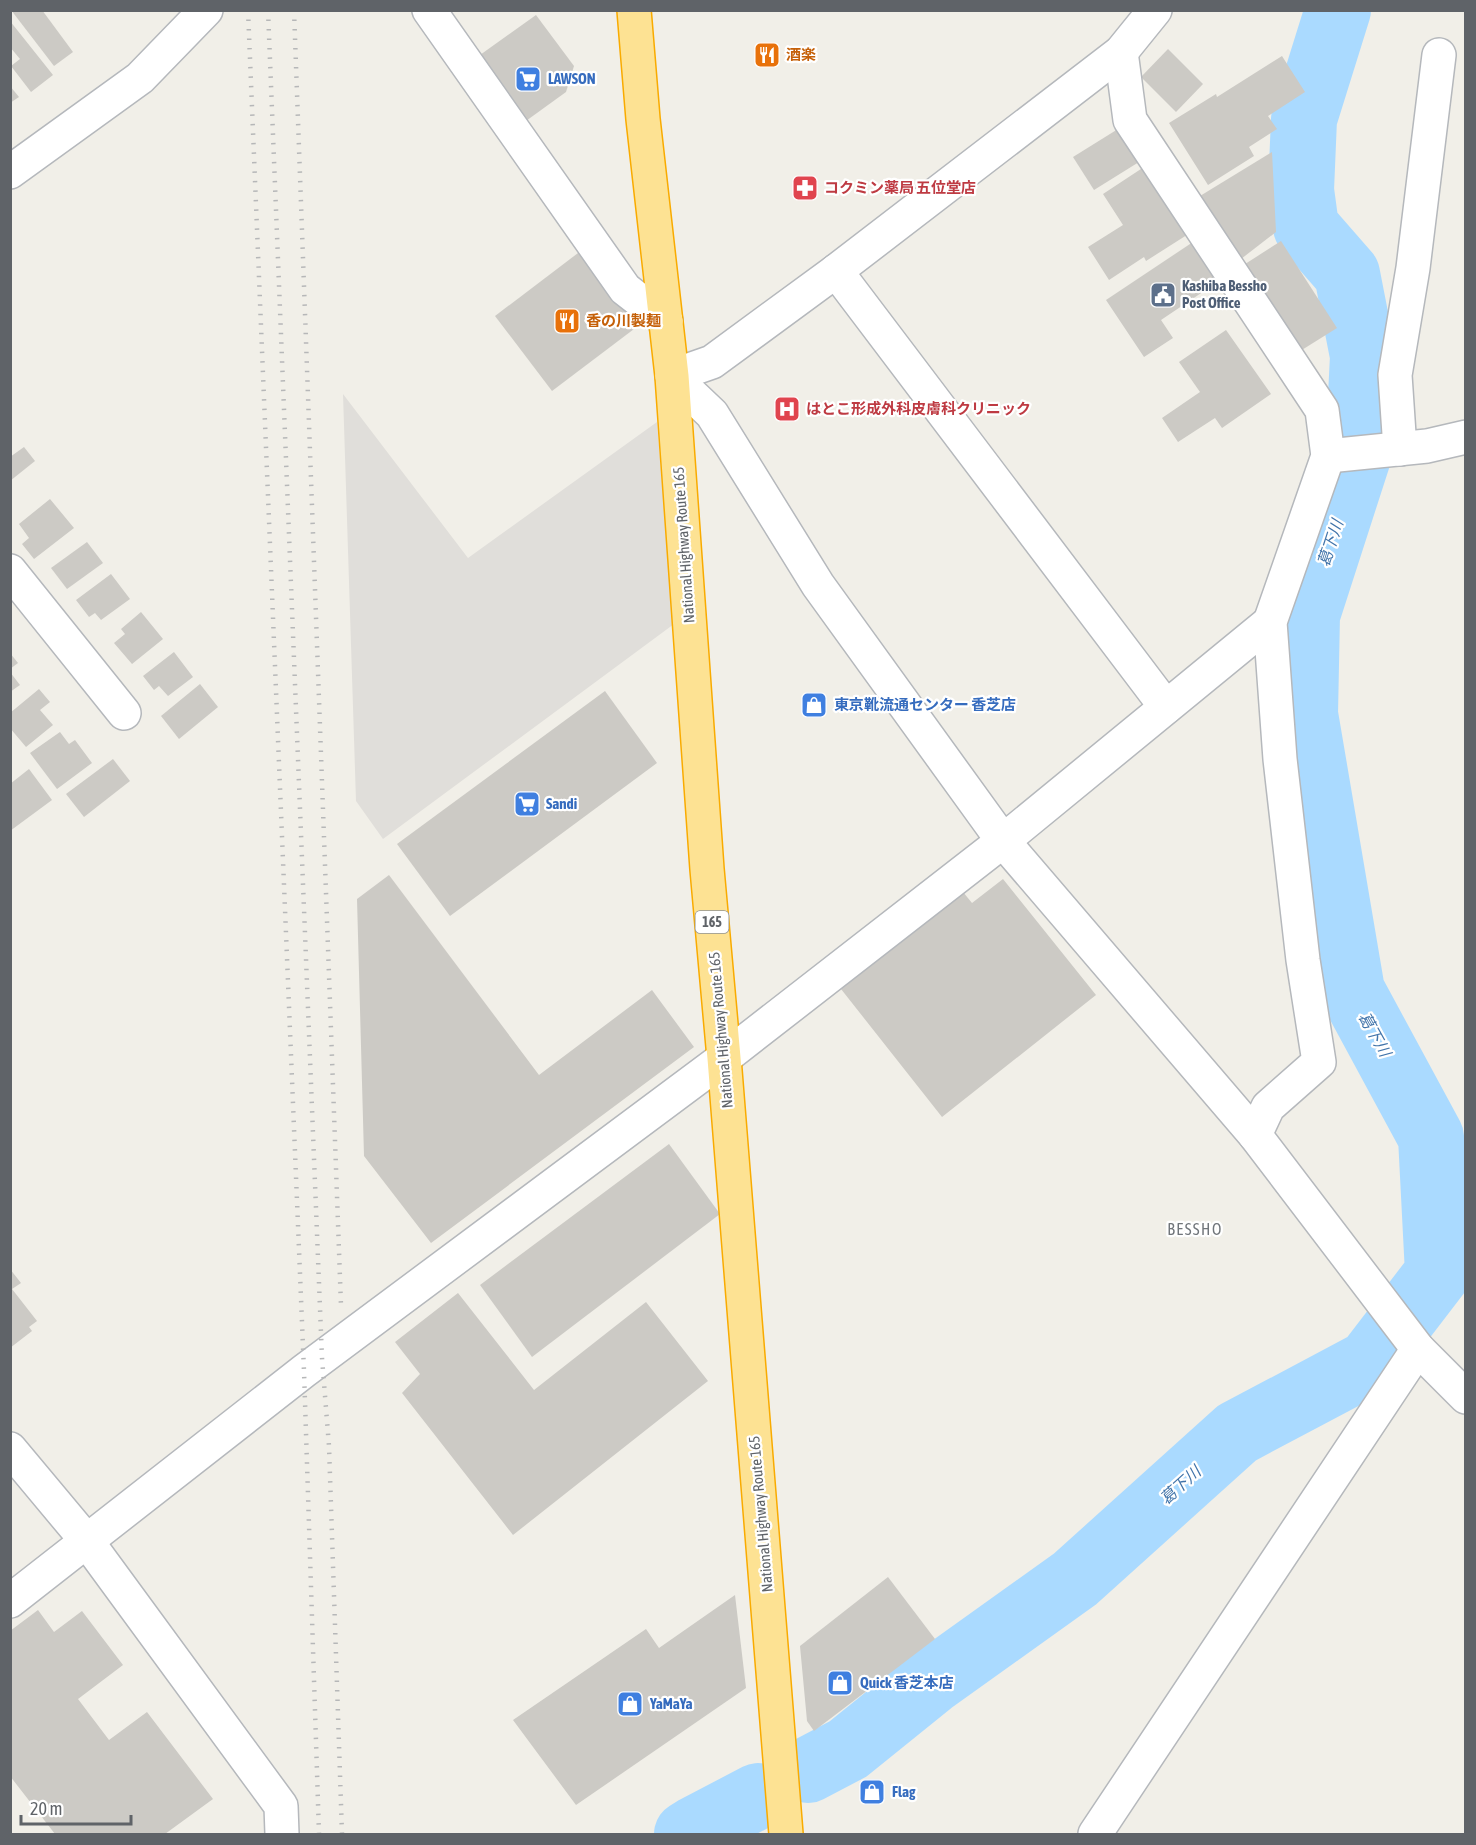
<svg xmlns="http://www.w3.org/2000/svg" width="1476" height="1845" font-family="'Asap Condensed','Noto Sans JP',sans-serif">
	<rect width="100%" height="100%" fill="#f1efe8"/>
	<polygon fill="#e0deda" points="343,394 468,558 657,422 674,624 383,839 356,801"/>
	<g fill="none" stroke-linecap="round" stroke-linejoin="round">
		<g stroke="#aadaff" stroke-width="66">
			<polyline points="808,1770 848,1749 931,1682 1075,1579 1237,1433 1369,1363 1438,1273 1431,1137 1352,991 1305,714 1307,615 1358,457 1363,356 1347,274 1306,227 1301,190 1304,119 1338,10"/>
			<polyline points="687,1834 695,1829 758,1796"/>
		</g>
	</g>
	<g fill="#cccac5">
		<polygon points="11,10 42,10 73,52 54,66"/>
		<polygon points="536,15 574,66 566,92 519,126 473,60"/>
		<polygon points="10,21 53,75 31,92 11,66 20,59 10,47"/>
		<polygon points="1168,49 1203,84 1176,112 1141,77"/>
		<polygon points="1282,56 1305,92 1268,116 1277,129 1249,147 1254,156 1208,185 1169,123 1216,94 1217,97"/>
		<polygon points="10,86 19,97 10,103"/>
		<polygon points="1118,129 1139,162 1094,190 1073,157"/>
		<polygon points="1272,152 1276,232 1241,259 1200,196"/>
		<polygon points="1147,165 1190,233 1146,261 1144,257 1109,280 1088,247 1123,225 1103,194"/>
		<polygon points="1196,240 1222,279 1161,320 1173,338 1144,357 1106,300"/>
		<polygon points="1281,241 1337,328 1297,353 1242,266"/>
		<polygon points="582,250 638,326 552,391 495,316"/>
		<polygon points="1226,330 1271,394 1222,428 1215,418 1178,442 1162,418 1200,392 1179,362"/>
		<polygon points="24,447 35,461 10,481 10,457"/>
		<polygon points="50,499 74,528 34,559 22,544 29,538 19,524"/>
		<polygon points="87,542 103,563 67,589 51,568"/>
		<polygon points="111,574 130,599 101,620 95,613 89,617 76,600"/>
		<polygon points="141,612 163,639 132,664 114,643 125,634 121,629"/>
		<polygon points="174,652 193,677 168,696 159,686 154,690 143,676"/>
		<polygon points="10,653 18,663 10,669"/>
		<polygon points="10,672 20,685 10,692"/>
		<polygon points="200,684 218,707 179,739 161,716"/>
		<polygon points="39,689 50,702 40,710 53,725 26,747 10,728 10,713"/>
		<polygon points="605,691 657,763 450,916 397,844"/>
		<polygon points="60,732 69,744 75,740 92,763 57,789 30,753"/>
		<polygon points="113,759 130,781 84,817 66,794"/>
		<polygon points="29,769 52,800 10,831 10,784"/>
		<polygon points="389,875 539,1075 652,990 694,1047 431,1243 364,1156 357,899"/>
		<polygon points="1003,879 1096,995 942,1117 841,989 963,892 972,903"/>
		<polygon points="669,1144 720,1214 532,1357 480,1285"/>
		<polygon points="10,1269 21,1283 12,1289 37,1321 29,1327 32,1331 10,1348"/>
		<polygon points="458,1293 534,1390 646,1302 708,1381 513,1535 402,1393 420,1374 395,1342"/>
		<polygon points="888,1577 935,1639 814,1731 807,1721 800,1646"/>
		<polygon points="735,1595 746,1688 576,1805 513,1720 646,1629 659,1648"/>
		<polygon points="38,1610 54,1632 82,1611 123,1665 78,1699 109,1740 147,1712 213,1799 165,1834 55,1834 10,1776 10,1631"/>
	</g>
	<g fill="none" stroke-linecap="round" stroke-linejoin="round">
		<g stroke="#b5b8bc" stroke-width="36">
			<g id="minor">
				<polyline points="429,10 625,289 666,321"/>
				<polyline points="1155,10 1121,52 836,271 712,362 672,376 712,414 818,585 1003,841 1255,1135 1418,1349 1466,1397"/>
				<polyline points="1121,52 1130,120 1322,410 1328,456 1270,622 1280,759 1303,960 1319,1062 1268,1107 1255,1135"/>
				<polyline points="10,172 140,78 206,10"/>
				<polyline points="836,271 1166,707"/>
				<polyline points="1400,449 1395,375 1413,268 1439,55"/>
				<polyline points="1328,456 1427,446 1466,437"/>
				<polyline points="10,571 124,713"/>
				<polyline points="10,1449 86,1540 281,1806 282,1834"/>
				<polyline points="10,1601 304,1371 724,1058 1003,841 1270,622"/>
				<polyline points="1095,1834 1418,1349"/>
			</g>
		</g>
		<g stroke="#f9ab00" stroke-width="36">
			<polyline id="highway" points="634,10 643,119 672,376 707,869 724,1058 786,1834"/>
		</g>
		<use href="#minor" stroke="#fff" stroke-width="33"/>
		<use href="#highway" stroke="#fde293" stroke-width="33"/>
		<g stroke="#b6b7b8" stroke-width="4.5" stroke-dasharray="1.5 8" stroke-linecap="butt">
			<polyline points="248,10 304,1371 319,1834"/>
			<polyline points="268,10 322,1358 329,1446 342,1834"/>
			<polyline points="294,10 341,1306"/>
		</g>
	</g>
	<defs>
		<g id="restaurant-square" transform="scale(1.35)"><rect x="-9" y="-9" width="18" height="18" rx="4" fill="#e8710a" stroke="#fff"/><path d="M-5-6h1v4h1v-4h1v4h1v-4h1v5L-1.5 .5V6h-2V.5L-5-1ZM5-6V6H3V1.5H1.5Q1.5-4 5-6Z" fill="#fff"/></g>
		<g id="supermarket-square" transform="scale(1.35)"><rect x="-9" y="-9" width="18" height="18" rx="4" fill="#3f7fe0" stroke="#fff"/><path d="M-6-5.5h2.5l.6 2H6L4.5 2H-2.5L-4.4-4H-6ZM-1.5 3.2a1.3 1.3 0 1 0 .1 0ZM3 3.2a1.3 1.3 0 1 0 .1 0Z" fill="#fff"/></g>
		<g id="pharmacy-square" transform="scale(1.35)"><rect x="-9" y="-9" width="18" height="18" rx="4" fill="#e0444e" stroke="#fff"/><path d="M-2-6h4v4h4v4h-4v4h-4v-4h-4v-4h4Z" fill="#fff"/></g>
		<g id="civic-square" transform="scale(1.35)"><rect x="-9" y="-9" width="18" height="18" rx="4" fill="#5c6f8a" stroke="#fff"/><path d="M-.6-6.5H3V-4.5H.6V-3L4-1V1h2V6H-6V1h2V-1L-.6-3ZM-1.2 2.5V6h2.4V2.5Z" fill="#fff"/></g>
		<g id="hospital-square" transform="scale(1.35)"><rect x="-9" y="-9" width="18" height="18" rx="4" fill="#e0444e" stroke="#fff"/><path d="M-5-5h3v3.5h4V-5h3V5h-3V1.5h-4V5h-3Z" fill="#fff"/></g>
		<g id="shop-square" transform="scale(1.35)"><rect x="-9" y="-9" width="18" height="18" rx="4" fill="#3f7fe0" stroke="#fff"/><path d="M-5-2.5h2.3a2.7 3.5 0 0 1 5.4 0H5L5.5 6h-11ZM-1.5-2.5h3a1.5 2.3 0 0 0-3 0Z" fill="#fff"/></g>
	</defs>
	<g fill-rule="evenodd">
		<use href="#restaurant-square" x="767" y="55"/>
		<use href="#supermarket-square" x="528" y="79"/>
		<use href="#pharmacy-square" x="805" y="188"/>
		<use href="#civic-square" x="1163" y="295"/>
		<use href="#restaurant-square" x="567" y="321"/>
		<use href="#hospital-square" x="787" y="409"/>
		<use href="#shop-square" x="814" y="705"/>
		<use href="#supermarket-square" x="527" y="804"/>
		<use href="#shop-square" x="840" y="1683"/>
		<use href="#shop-square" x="630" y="1704"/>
		<use href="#shop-square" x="872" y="1792"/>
	</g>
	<g text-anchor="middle" stroke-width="4.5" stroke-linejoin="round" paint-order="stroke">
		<rect fill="#fff" stroke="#8f9295" stroke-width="1.5" x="695.5" y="911" width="33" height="22" rx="4.5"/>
		<g font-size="14" font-weight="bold" fill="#5f6368">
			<text x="712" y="927">165</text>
		</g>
		<g font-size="15" font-weight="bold" fill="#c56008" stroke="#fff" text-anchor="start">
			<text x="786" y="60">酒楽</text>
			<text x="586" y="326">香の川製麺</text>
		</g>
		<g font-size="15" font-weight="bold" fill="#366cbe" stroke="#fff" text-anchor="start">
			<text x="548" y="84">LAWSON</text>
			<text x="834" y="710">東京靴流通センター 香芝店</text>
			<text x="546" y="809">Sandi</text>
			<text x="860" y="1688">Quick 香芝本店</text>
			<text x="650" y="1709">YaMaYa</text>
			<text x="892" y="1797">Flag</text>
		</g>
		<g font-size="15" font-weight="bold" fill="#be3a42" stroke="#fff" text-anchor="start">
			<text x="824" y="193">コクミン薬局 五位堂店</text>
			<text x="806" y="414">はとこ形成外科皮膚科クリニック</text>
		</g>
		<g font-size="15" font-weight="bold" fill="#4e5e75" stroke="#fff" text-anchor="start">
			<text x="1182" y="291">Kashiba Bessho<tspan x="1182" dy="17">Post Office</tspan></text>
		</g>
		<g font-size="15" fill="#5f6368" stroke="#fff">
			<text transform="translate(684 545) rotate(-94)" y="5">National Highway Route 165</text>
			<text transform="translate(721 1030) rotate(-95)" y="5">National Highway Route 165</text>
			<text transform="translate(761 1514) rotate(-95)" y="5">National Highway Route 165</text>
		</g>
		<g font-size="16" font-style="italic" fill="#4174aa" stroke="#fff">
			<text transform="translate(1330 543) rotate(-72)" y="6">葛下川</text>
			<text transform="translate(1375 1034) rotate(61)" y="6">葛下川</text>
			<text transform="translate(1180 1485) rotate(-42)" y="6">葛下川</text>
		</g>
		<g font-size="16" letter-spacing="1.5" fill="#70757a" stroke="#fff">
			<text x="1195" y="1235">BESSHO</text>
		</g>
	</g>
	<rect width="1476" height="1845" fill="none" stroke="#5f6368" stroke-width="24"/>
	<path d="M21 1815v9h110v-9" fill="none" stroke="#5f6368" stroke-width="3"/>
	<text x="30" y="1815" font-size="18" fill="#5f6368" stroke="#ffffff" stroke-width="4.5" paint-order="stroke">20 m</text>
</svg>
